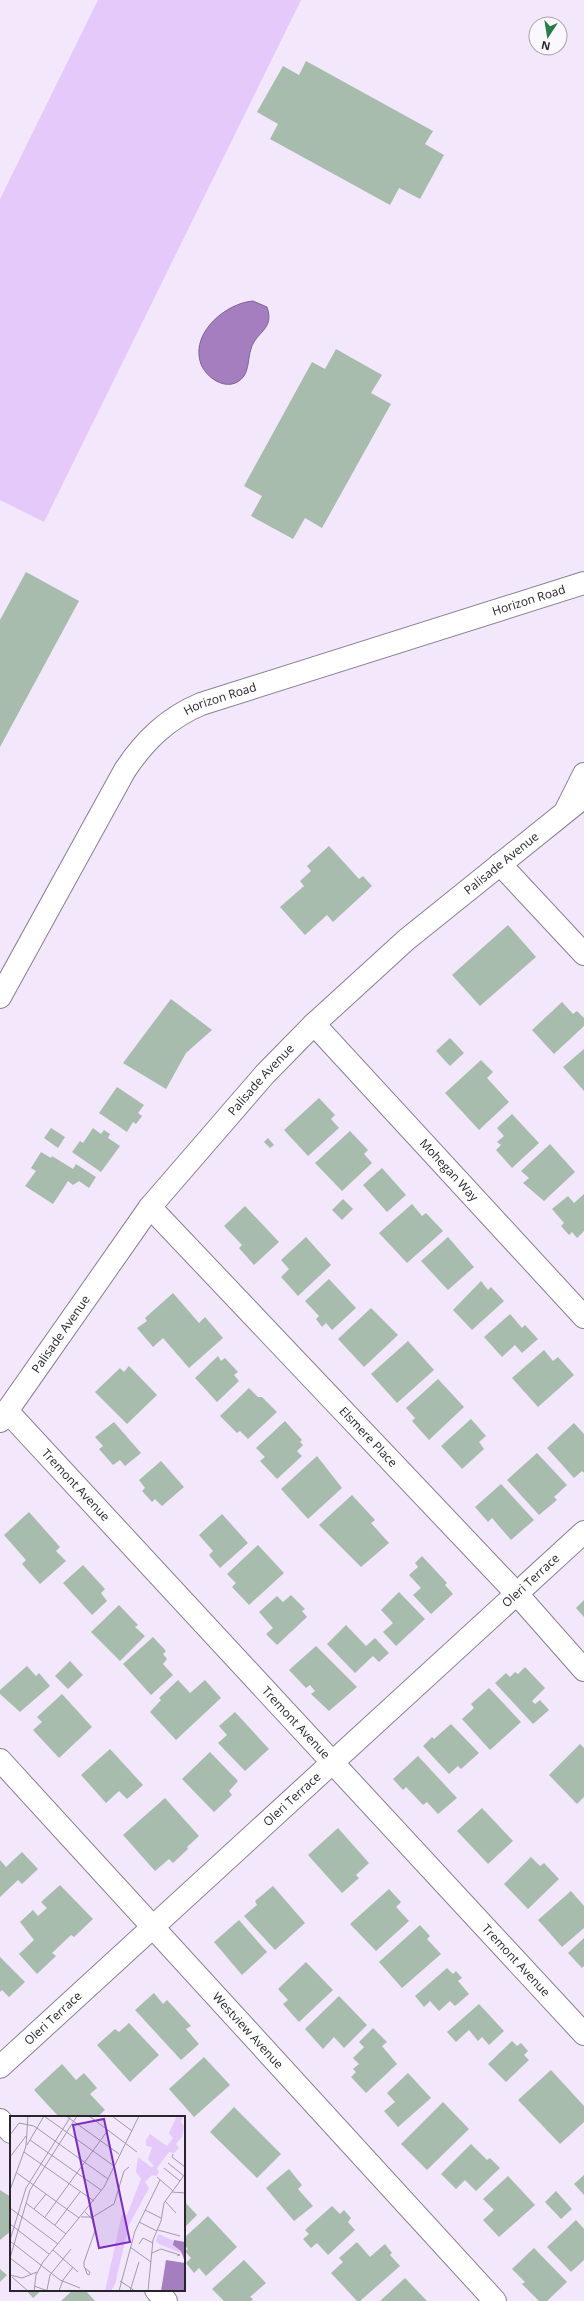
<svg xmlns="http://www.w3.org/2000/svg" width="584" height="2301" font-family="'Open Sans',sans-serif">
	<rect width="100%" height="100%" fill="#f3e7fc"/>
	<polygon fill="#e5c9fa" points="98,0 301,0 44,522 0,500 0,199"/>
	<path fill="#a57ec0" stroke="#806394" d="M253,301L267,307C275,330 256,331 251,349C248,358 249,368 244,376C230,395 204,378 200,361C192,331 227,303 253,301Z"/>
	<g fill="#a7bcad">
		<polygon points="306,61 433,131 425,144 444,155 420,199 399,188 390,205 270,139 278,124 257,112 283,66 299,75"/>
		<polygon points="336,349 382,375 371,393 391,404 322,528 305,518 293,539 251,516 262,496 244,486 312,362 325,369"/>
		<polygon points="26,572 79,601 0,747 0,620"/>
		<polygon points="329,846 359,879 363,876 372,886 333,922 327,915 305,935 280,907 304,886 300,881 311,871 307,866"/>
		<polygon points="508,925 536,957 480,1006 452,975"/>
		<polygon points="171,999 212,1030 186,1053 166,1089 123,1063"/>
		<polygon points="562,1002 573,1014 577,1011 584,1018 584,1026 554,1054 532,1030"/>
		<polygon points="450,1038 464,1053 450,1066 436,1051"/>
		<polygon points="584,1049 584,1091 563,1067"/>
		<polygon points="481,1060 493,1072 487,1078 509,1102 479,1130 445,1093"/>
		<polygon points="117,1087 144,1105 138,1113 142,1116 136,1124 133,1122 127,1132 99,1113"/>
		<polygon points="319,1098 335,1115 331,1119 339,1128 308,1156 284,1130"/>
		<polygon points="512,1114 539,1143 512,1168 496,1150 501,1145 497,1142 504,1136 497,1128"/>
		<polygon points="51,1128 65,1137 58,1148 44,1138"/>
		<polygon points="93,1128 101,1134 104,1130 110,1134 108,1138 120,1146 101,1172 72,1152 80,1141 83,1143"/>
		<polygon points="350,1131 368,1150 364,1154 372,1163 342,1191 315,1163"/>
		<polygon points="268,1138 274,1145 270,1148 264,1142"/>
		<polygon points="550,1144 575,1172 544,1201 523,1183 529,1178 521,1171"/>
		<polygon points="41,1152 51,1158 52,1156 73,1169 76,1164 96,1177 89,1188 79,1181 73,1185 68,1181 53,1204 25,1186 36,1171 31,1168"/>
		<polygon points="382,1168 406,1195 387,1212 363,1185"/>
		<polygon points="584,1194 584,1231 577,1238 572,1232 569,1235 561,1226 564,1223 552,1209 568,1196 574,1203"/>
		<polygon points="343,1199 353,1209 342,1220 332,1210"/>
		<polygon points="412,1204 422,1216 426,1213 443,1231 407,1263 379,1233"/>
		<polygon points="245,1206 279,1242 254,1265 239,1248 242,1245 224,1226"/>
		<polygon points="306,1237 331,1265 298,1296 281,1277 289,1269 281,1260"/>
		<polygon points="448,1237 474,1267 448,1290 421,1261"/>
		<polygon points="329,1279 356,1308 332,1330 326,1323 322,1327 316,1319 319,1316 305,1301"/>
		<polygon points="481,1281 488,1290 491,1287 504,1301 472,1330 453,1310"/>
		<polygon points="173,1293 199,1323 205,1317 223,1338 189,1368 163,1338 153,1347 137,1328 147,1321 145,1318"/>
		<polygon points="371,1308 398,1335 364,1367 338,1339"/>
		<polygon points="510,1314 522,1328 525,1325 538,1339 522,1353 515,1345 502,1357 484,1337"/>
		<polygon points="408,1341 434,1370 397,1403 371,1374"/>
		<polygon points="544,1350 553,1361 558,1357 574,1375 538,1407 512,1378"/>
		<polygon points="218,1356 221,1361 225,1358 238,1372 234,1375 239,1381 217,1402 195,1378"/>
		<polygon points="129,1366 157,1395 127,1424 95,1392 120,1368 124,1372"/>
		<polygon points="438,1379 464,1407 429,1440 412,1421 415,1418 406,1408"/>
		<polygon points="249,1388 258,1397 262,1397 277,1412 248,1439 240,1431 237,1433 220,1416"/>
		<polygon points="471,1419 486,1436 479,1442 484,1449 462,1469 441,1446"/>
		<polygon points="285,1421 302,1440 300,1442 303,1445 297,1451 302,1456 277,1479 260,1461 265,1457 256,1448"/>
		<polygon points="114,1422 141,1453 125,1466 120,1460 113,1465 99,1449 103,1446 95,1437"/>
		<polygon points="574,1423 584,1434 584,1473 582,1471 574,1478 547,1448"/>
		<polygon points="537,1453 567,1485 554,1497 557,1500 539,1515 507,1480"/>
		<polygon points="317,1456 342,1488 308,1519 281,1489"/>
		<polygon points="161,1461 184,1487 162,1506 155,1499 152,1502 142,1491 145,1488 139,1480"/>
		<polygon points="501,1484 534,1520 511,1540 492,1518 488,1522 475,1507"/>
		<polygon points="352,1495 375,1520 371,1523 389,1543 361,1567 319,1525"/>
		<polygon points="29,1512 60,1547 56,1551 66,1561 40,1584 22,1564 26,1560 4,1535"/>
		<polygon points="222,1514 248,1543 220,1568 209,1555 213,1551 199,1535"/>
		<polygon points="258,1545 284,1573 249,1605 232,1587 236,1583 227,1574"/>
		<polygon points="422,1556 447,1583 445,1585 453,1594 431,1614 413,1595 421,1588 409,1575 418,1567 415,1563"/>
		<polygon points="83,1565 105,1589 101,1593 107,1601 92,1615 63,1583"/>
		<polygon points="399,1592 425,1619 396,1646 383,1632 393,1623 381,1610"/>
		<polygon points="291,1595 305,1609 302,1611 307,1617 277,1645 266,1634 273,1628 259,1612 277,1596 283,1602"/>
		<polygon points="584,1600 584,1617 576,1608"/>
		<polygon points="119,1605 138,1625 135,1627 145,1636 120,1661 91,1632"/>
		<polygon points="346,1625 366,1646 375,1638 389,1653 379,1662 373,1656 355,1673 327,1644"/>
		<polygon points="153,1637 166,1651 163,1654 167,1659 163,1664 173,1675 151,1695 123,1664"/>
		<polygon points="316,1646 357,1687 329,1711 311,1694 315,1691 310,1685 306,1688 289,1670"/>
		<polygon points="70,1661 83,1675 68,1689 55,1676"/>
		<polygon points="27,1666 36,1676 39,1673 50,1686 20,1712 0,1694 0,1690"/>
		<polygon points="525,1667 545,1688 532,1701 535,1704 540,1700 549,1710 533,1724 495,1683 506,1673 510,1677 515,1672 518,1674"/>
		<polygon points="178,1680 190,1693 205,1680 221,1698 176,1740 150,1712 161,1700 159,1698"/>
		<polygon points="489,1688 521,1722 490,1750 462,1719 474,1708 471,1704"/>
		<polygon points="62,1694 92,1727 59,1758 33,1730 42,1722 37,1717"/>
		<polygon points="235,1712 269,1749 245,1771 218,1743 227,1735 219,1726"/>
		<polygon points="451,1724 479,1753 461,1769 458,1766 449,1774 423,1746 432,1737 434,1739"/>
		<polygon points="580,1744 584,1748 584,1797 577,1804 549,1775"/>
		<polygon points="110,1749 143,1785 127,1799 119,1791 106,1803 81,1775"/>
		<polygon points="210,1752 238,1781 229,1791 232,1795 214,1812 182,1779"/>
		<polygon points="418,1756 457,1798 438,1814 427,1802 423,1805 406,1787 403,1790 393,1779"/>
		<polygon points="165,1798 199,1836 187,1847 188,1849 173,1863 169,1859 155,1871 123,1835"/>
		<polygon points="482,1808 513,1841 488,1864 457,1831"/>
		<polygon points="338,1828 369,1863 356,1875 359,1878 342,1893 308,1855"/>
		<polygon points="22,1852 38,1869 22,1884 18,1880 0,1897 0,1860 6,1867"/>
		<polygon points="531,1857 540,1866 544,1863 559,1879 528,1909 504,1884"/>
		<polygon points="60,1885 93,1919 74,1937 71,1935 52,1953 56,1956 37,1974 19,1954 34,1940 20,1922 33,1910 38,1916 47,1908 41,1902"/>
		<polygon points="273,1886 305,1923 275,1950 244,1916 257,1905 255,1901"/>
		<polygon points="389,1889 401,1902 396,1907 409,1921 376,1951 350,1924"/>
		<polygon points="571,1891 584,1906 584,1928 562,1947 538,1920"/>
		<polygon points="239,1920 267,1952 242,1975 214,1942"/>
		<polygon points="420,1925 430,1936 427,1939 441,1954 402,1988 379,1962"/>
		<polygon points="584,1938 584,1966 582,1968 568,1953"/>
		<polygon points="0,1957 25,1982 9,1997 2,1990 0,1992"/>
		<polygon points="306,1962 333,1990 299,2022 283,2004 288,2000 278,1989"/>
		<polygon points="447,1968 453,1974 456,1971 462,1978 458,1981 469,1994 455,2006 450,2001 439,2011 430,2001 424,2007 415,1996"/>
		<polygon points="154,1993 163,2004 167,2000 191,2026 186,2029 199,2044 181,2060 135,2010"/>
		<polygon points="339,1996 367,2025 344,2048 334,2037 323,2049 305,2029"/>
		<polygon points="479,2004 504,2031 489,2045 482,2037 478,2041 469,2030 456,2042 447,2032"/>
		<polygon points="129,2023 159,2055 130,2082 97,2045 115,2029 119,2032"/>
		<polygon points="373,2028 387,2042 382,2046 397,2064 366,2093 351,2077 356,2072 353,2069 359,2064 353,2058 364,2047 359,2042"/>
		<polygon points="512,2041 517,2046 521,2043 528,2051 524,2055 529,2060 506,2082 488,2064"/>
		<polygon points="204,2057 230,2085 194,2117 169,2089"/>
		<polygon points="62,2064 76,2080 84,2073 97,2088 90,2094 105,2110 97,2117 59,2117 34,2090"/>
		<polygon points="551,2070 584,2106 584,2122 560,2144 518,2100"/>
		<polygon points="408,2073 431,2098 398,2127 384,2111 395,2102 387,2093"/>
		<polygon points="443,2102 469,2129 427,2170 401,2144"/>
		<polygon points="234,2107 281,2154 257,2178 210,2132"/>
		<polygon points="471,2144 487,2160 490,2158 500,2168 476,2191 465,2180 456,2189 441,2174"/>
		<polygon points="289,2169 302,2185 298,2189 313,2206 294,2221 266,2188"/>
		<polygon points="584,2175 584,2195 574,2184"/>
		<polygon points="508,2176 535,2205 499,2237 483,2220 494,2210 483,2199"/>
		<polygon points="0,2190 11,2197 11,2231 0,2240"/>
		<polygon points="556,2191 572,2209 561,2219 545,2202"/>
		<polygon points="184,2201 197,2215 184,2228"/>
		<polygon points="332,2206 340,2214 344,2210 351,2218 348,2222 355,2230 328,2255 317,2243 311,2248 303,2239 309,2234 305,2230"/>
		<polygon points="208,2216 237,2247 206,2276 199,2268 194,2273 186,2263 191,2258 185,2251 188,2249 184,2245 184,2238"/>
		<polygon points="576,2220 584,2229 584,2260 571,2272 547,2247"/>
		<polygon points="357,2242 370,2257 385,2244 392,2253 390,2255 400,2266 360,2301 357,2301 331,2273 343,2262 339,2258"/>
		<polygon points="534,2248 567,2282 547,2301 539,2301 522,2284 525,2282 512,2269"/>
		<polygon points="244,2260 266,2283 250,2297 253,2299 251,2301 224,2301 212,2289"/>
		<polygon points="0,2269 7,2275 0,2282"/>
		<polygon points="405,2278 427,2301 380,2301"/>
		<polygon points="26,2290 42,2290 33,2298"/>
		<polygon points="73,2290 85,2290 95,2301 61,2301"/>
	</g>
	<g fill="none" stroke-linecap="round" stroke-linejoin="round">
		<g stroke="#8a7f92" stroke-width="24">
			<g id="minor">
				<polyline points="500,864 584,954"/>
				<path id="s1" d="M0,997L125,770C145,740 168,718 201,704L584,583"/>
				<path id="s2" d="M314,1024L584,1317"/>
				<path id="s3" d="M150,1207L517,1594L584,1670"/>
				<path id="s4" d="M7,1411L584,2034"/>
				<path id="s5" d="M0,1760L495,2301"/>
				<path id="s6" d="M0,2067L584,1532"/>
				<polyline points="0,2120 11,2132"/>
				<polyline points="156,2290 166,2301"/>
			</g>
		</g>
		<g stroke="#8a7f92" stroke-width="24">
			<g id="major">
				<polyline points="566,810 584,774"/>
				<path id="s7" d="M0,1421L150,1207L265,1074L314,1024L406,940L584,797"/>
			</g>
		</g>
		<use href="#minor" stroke="#fff" stroke-width="22"/>
		<use href="#major" stroke="#fff" stroke-width="22"/>
	</g>
	<g text-anchor="middle" stroke-width="4" stroke-linejoin="round" paint-order="stroke">
		<g font-size="12" fill="#29252d" stroke="#fbf8fd">
			<text dy="4" stroke="none"><textPath href="#s1" startOffset="705">Horizon Road</textPath></text>
			<text dy="4" stroke="none"><textPath href="#s1" startOffset="381">Horizon Road</textPath></text>
			<text dy="4" stroke="none"><textPath href="#s7" startOffset="754">Palisade Avenue</textPath></text>
			<text dy="4" stroke="none"><textPath href="#s7" startOffset="430">Palisade Avenue</textPath></text>
			<text dy="4" stroke="none"><textPath href="#s2" startOffset="199">Mohegan Way</textPath></text>
			<text dy="4" stroke="none"><textPath href="#s7" startOffset="106">Palisade Avenue</textPath></text>
			<text dy="4" stroke="none"><textPath href="#s3" startOffset="317">Elsmere Place</textPath></text>
			<text dy="4" stroke="none"><textPath href="#s4" startOffset="101">Tremont Avenue</textPath></text>
			<text dy="4" stroke="none"><textPath href="#s6" startOffset="720">Oleri Terrace</textPath></text>
			<text dy="4" stroke="none"><textPath href="#s4" startOffset="425">Tremont Avenue</textPath></text>
			<text dy="4" stroke="none"><textPath href="#s6" startOffset="396">Oleri Terrace</textPath></text>
			<text dy="4" stroke="none"><textPath href="#s4" startOffset="749">Tremont Avenue</textPath></text>
			<text dy="4" stroke="none"><textPath href="#s6" startOffset="72">Oleri Terrace</textPath></text>
			<text dy="4" stroke="none"><textPath href="#s5" startOffset="367">Westview Avenue</textPath></text>
		</g>
	</g>
	<g transform="translate(10 2116)">
		<rect width="175" height="175" fill="#f3e7fc"/>
		<path d="M167,0H173L171,6L174,10L172,21L166,28L169,32L164,37L159,36L147,52L149,57L146,60L142,59L135,66L139,72L119,109L105,168L101,175H95L112,98L117,99L131,63L126,56L128,41L141,51L144,50L138,43L142,31L136,30V24L140,18L157,30L163,22L159,17ZM148,118L175,130V139L149,128L146,125Z" fill="#e5c9fa"/>
		<path d="M164,124L175,126V146L171,135L163,129ZM156,144L175,147V175H151Z" fill="#a57ec0"/>
		<path fill="none" stroke="#a299a9" stroke-width="1" d="M34,0L104,50M56,0L109,38M79,0L127,36M102,0L122,15M0,19L9,7L24,10L98,63M20,24L91,74M17,29L34,0M14,36L84,85M163,38L162,41L175,51M0,41L16,20M158,47L174,60M154,52L170,65M7,57L69,102M147,61L163,75M0,74L16,30L18,0M162,76L175,77M155,85L166,97M16,87L56,118M0,92L48,128M24,93L36,78M135,94L151,102M35,101L98,14M71,101H81L80,91M81,102L104,88L114,55L119,51M129,106L147,115M0,108L39,138M45,109L70,76M148,114L170,120M0,124L16,72L61,0M0,125L50,164L70,172M129,128L133,122L143,127M120,131L141,146M43,134L68,156M142,137L151,133L170,139L167,140M0,142L20,74L67,0M0,142L21,158M75,152L80,156L79,159L77,158L75,152L74,151V146L85,115L82,103L75,96M0,159L12,162L27,156M2,161L18,175M110,165L125,175M24,170L38,175M37,174L40,159L61,133M24,175L26,159L33,146L94,71L129,0M49,175L53,164L63,151M109,175L125,115L150,64M120,175L129,146M138,175L143,124L151,105L154,87L175,58"/>
		<path fill="#7b2cbf" fill-opacity="0.15" stroke="#7b2cbf" stroke-width="2" d="M94,3L120,126L89,132L63,9Z"/>
		<rect width="175" height="175" fill="none" stroke="#29252d" stroke-width="2"/>
	</g>
	<g transform="translate(548 36) rotate(192)"><circle r="19" fill="#fbf8fd" stroke="#a7a4aa"/>
	<path d="M0-3L7 15L0 10L-7 15Z" fill="#287b4d"/>
	<text y="-6" font-size="11" font-weight="bold" text-anchor="middle" fill="#29252d">N</text>
	</g>
</svg>
